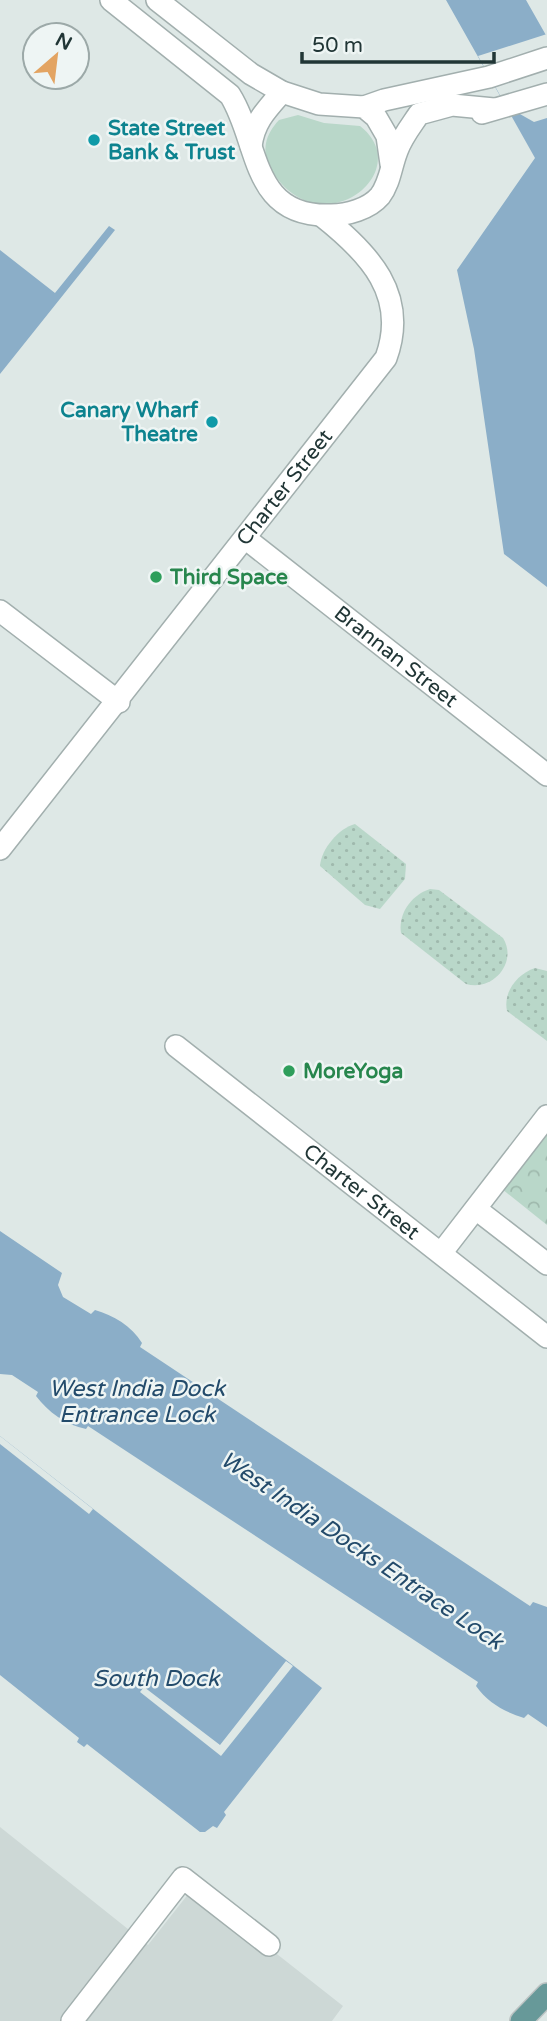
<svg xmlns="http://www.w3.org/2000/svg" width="547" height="2021" font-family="'Varela Round',sans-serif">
	<defs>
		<pattern id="forest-crowns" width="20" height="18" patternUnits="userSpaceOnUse" patternTransform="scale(1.75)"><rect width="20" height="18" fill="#b9d7c9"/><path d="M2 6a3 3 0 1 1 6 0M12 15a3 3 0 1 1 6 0" fill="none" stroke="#9fb9ad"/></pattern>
		<pattern id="garden-dots" width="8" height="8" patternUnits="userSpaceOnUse" patternTransform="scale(1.75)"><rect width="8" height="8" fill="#b9d7c9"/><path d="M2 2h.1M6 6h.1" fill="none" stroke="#9fb9ad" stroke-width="1.8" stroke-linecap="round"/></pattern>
	</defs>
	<rect width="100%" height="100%" fill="#dee8e6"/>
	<polygon fill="#cdd8d6" points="0,1827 148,1945 193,1888 343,2006 332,2021 0,2021"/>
	<path fill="#b9d7c9" d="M298,115L324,123L360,126C419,172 318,250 271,169C261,151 265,135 279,120Z"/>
	<polygon fill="url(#forest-crowns)" points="547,1129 547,1225 502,1189"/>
	<g fill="url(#garden-dots)">
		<path d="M355,824L406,864L405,879L380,909L365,905L320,866C321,849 339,828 355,824Z"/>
		<path d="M430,889L439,890L503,938C518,962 493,992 466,984L401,933C398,914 411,895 430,889Z"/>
		<path d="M535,968L547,971V1041L507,1011C503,992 517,974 535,968Z"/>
	</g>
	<g fill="#8baec8">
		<polygon points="446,0 526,0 547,37 547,587 504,554 474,349 457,270 535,158"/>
		<polygon points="109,226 115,230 0,374 0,250 55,293"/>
		<path d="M0,1231L62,1273L58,1285L63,1297L91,1314L95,1310C113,1315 132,1326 142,1343L140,1347L530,1606L533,1602L547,1607V1727L528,1714L524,1718C505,1712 488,1703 476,1686L478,1682L88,1426L86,1429C66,1425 48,1412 36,1396L38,1392L12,1375L0,1374Z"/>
		<polygon points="0,1436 322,1688 224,1812 226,1815 217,1828 213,1826 205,1832 200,1832 87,1744 84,1747 77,1742 79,1738 0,1675"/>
	</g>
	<g fill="#dee8e6">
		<polygon points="547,34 547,118 534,122 506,106 478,56"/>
		<polygon points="0,1436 93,1509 89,1514 0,1444"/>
		<polygon points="286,1661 293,1666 221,1756 140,1692 144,1687 220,1745"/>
	</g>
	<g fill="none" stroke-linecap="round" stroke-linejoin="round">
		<g stroke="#a2afae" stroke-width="24">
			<g id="minor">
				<path d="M111,0L230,95C260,143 250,218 331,215C347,215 369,209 380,196C390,183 391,166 397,151C402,137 411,126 419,114L452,105L494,109"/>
				<polyline points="157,0 251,74 282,92 319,104 364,107 376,117 387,136 391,164"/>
				<polyline points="364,107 384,100 489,77 547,58"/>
				<polyline points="482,113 547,94"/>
				<path d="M251,146C254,122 266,110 282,92"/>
				<path id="s1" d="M245,538L547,775"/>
				<polyline points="0,611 119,702"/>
				<path id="s2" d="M0,849L386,358C409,295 369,253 322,216"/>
				<path id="s3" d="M176,1046L547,1337"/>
				<polyline points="476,1209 547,1264"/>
				<polyline points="442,1252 547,1116"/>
				<polyline points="72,2021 183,1878 269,1945"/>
			</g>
		</g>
		<g stroke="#bcc3c3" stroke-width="24">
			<polyline id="major" points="521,2021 547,1994"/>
		</g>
		<use href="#minor" stroke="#fff" stroke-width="21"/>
		<use href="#major" stroke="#679999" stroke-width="21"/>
	</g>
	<g fill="#0f9aa8" stroke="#eef5f4" stroke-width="2.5">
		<circle cx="94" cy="140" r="7"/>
		<circle cx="212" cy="422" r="7"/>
	</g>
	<g fill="#2e9e5b" stroke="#eef5f4" stroke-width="2.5">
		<circle cx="156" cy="577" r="7"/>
		<circle cx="289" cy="1071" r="7"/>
	</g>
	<g text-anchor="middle" stroke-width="5" stroke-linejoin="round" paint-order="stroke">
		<g font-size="21" font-weight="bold" fill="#0d838f" stroke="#eef5f4" text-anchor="start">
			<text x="108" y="135">State Street<tspan x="108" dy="24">Bank &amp; Trust</tspan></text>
			<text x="198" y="417" text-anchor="end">Canary Wharf<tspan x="198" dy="24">Theatre</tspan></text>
		</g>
		<g font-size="21" fill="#213636" stroke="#eef5f4">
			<text dy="7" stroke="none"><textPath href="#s2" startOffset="460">Charter Street</textPath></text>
			<text dy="7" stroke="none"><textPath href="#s1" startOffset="192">Brannan Street</textPath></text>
			<text dy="7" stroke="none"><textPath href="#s3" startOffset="236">Charter Street</textPath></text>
		</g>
		<g font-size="21" font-weight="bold" fill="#27864d" stroke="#eef5f4" text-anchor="start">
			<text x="170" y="584">Third Space</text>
			<text x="303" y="1078">MoreYoga</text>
		</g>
		<g font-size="23" font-style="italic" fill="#234b6b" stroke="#eef5f4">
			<text x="137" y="1396">West India Dock<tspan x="137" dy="26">Entrance Lock</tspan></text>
			<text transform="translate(362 1550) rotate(34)" y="8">West India Docks Entrace Lock</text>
			<text x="156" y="1686">South Dock</text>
		</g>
	</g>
	<g transform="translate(56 56) rotate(28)"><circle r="33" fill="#eef5f4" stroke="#9ca9a8" stroke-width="2"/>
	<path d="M0-5L12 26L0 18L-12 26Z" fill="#e3a462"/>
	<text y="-10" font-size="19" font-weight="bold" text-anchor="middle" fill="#213636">N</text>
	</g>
	<path d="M302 52v10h192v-10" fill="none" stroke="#213636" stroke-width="3.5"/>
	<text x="312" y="52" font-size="21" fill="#213636" stroke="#eef5f4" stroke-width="5" paint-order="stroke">50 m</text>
</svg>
